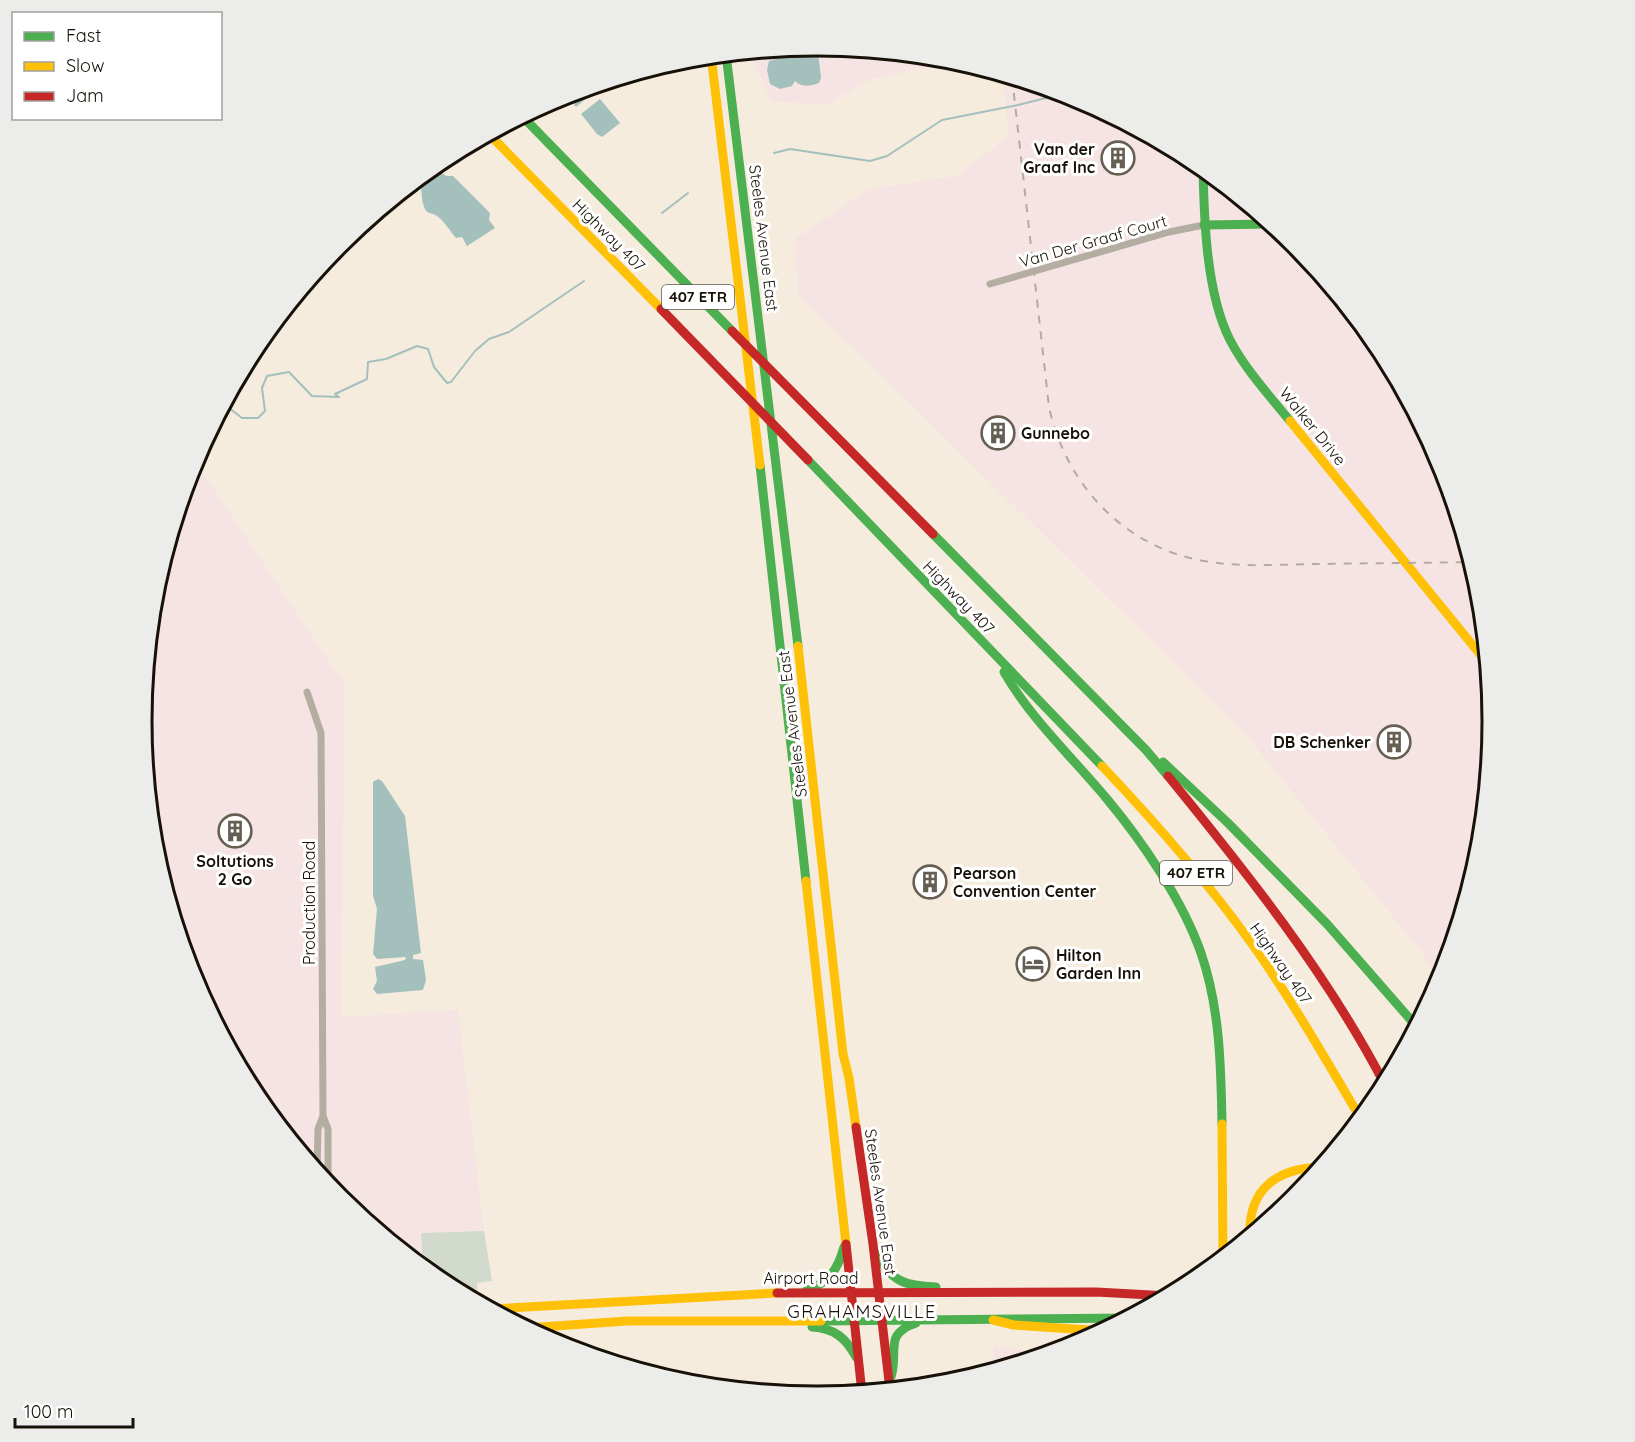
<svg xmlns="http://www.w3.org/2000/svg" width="1635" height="1442" font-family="Quicksand,sans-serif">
	<rect width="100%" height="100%" fill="#f5ecde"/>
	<g fill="#f6e4e4">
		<polygon points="818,45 950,58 958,61 872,79 827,104 771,102 750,52"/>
		<polygon points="1002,74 1077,97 1193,159 1296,243 1380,346 1442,463 1481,589 1493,721 1480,853 1441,982 1418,948 1243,731 798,294 795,239 869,189 957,176 1009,135"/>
		<polygon points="194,460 344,683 342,1017 458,1010 484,1231 421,1233 423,1267 339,1199 255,1096 193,979 154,853 142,721 155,589"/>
		<polygon points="993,1345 1046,1355 995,1370"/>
	</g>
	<path fill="#d1dacc" d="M484,1231L492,1281L477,1283V1295C455,1294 439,1281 423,1267L421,1233Z"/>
	<g fill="#a3c0bd">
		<path d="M811,49H816L818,52L821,78L819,83C810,86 802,88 795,81L792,86L780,89L770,84L767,70L769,61Z"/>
		<polygon points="591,87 594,92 576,107 566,94"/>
		<polygon points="600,99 620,123 602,137 597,134 581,114"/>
		<path d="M436,164V171L447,176H453L490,213L489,220L495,228L467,246L462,237L456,238C450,231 444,221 437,216C433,213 427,214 425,209C420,198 423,188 419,178Z"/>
		<polygon points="378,779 382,781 405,816 421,953 413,955 413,959 423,960 426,980 423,990 377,994 373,989 377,981 375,967 405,960 406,957 377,959 373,954 377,909 373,896 373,782"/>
	</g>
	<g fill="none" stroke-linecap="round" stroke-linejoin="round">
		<g stroke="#a3c0bd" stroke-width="2">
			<polyline points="774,153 790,149 870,161 887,156 942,120 1018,105 1050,97 1057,91"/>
			<polyline points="662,213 688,193"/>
			<polyline points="224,404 242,418 258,418 265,411 262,388 267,376 289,372 312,396 339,397 335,394 367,379 368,362 386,359 417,346 428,349 434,367 447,383 451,382 475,351 489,339 509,332 584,281"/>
		</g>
		<g stroke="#b4ada2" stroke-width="7">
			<polyline points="990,284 1169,232 1204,225"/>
			<polyline points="307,692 321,733 323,1116 328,1129 328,1185"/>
			<polyline points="317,1172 318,1129 323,1116"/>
		</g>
		<g stroke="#4caf50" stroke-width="9">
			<polyline points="726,54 798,646"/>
			<polyline points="522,116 732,331"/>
			<path d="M1203,167C1204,218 1206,293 1230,340C1245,369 1269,395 1290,421"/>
			<polyline points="1204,225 1272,224"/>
			<polyline points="808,460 1102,766"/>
			<polyline points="760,465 806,881"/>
			<polyline points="933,534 1146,750 1168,776"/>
			<path d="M1004,672C1031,719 1072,757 1107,799C1142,841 1183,901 1201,953C1220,1008 1221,1067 1222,1124"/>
			<polyline points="1163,762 1228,823 1327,924 1417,1027"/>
			<path d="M877,1254C891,1282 906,1286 936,1287"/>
			<path d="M807,1290C829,1283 838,1269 844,1247"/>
			<polyline points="821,1321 1129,1318"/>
			<path d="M812,1327C834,1328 846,1338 856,1357"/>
			<path d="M891,1377C899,1351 883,1334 916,1323"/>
		</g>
		<g stroke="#ffc107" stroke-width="9">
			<polyline points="711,55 760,465"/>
			<polyline points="489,134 661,309"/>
			<polyline points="1290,421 1488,664"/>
			<polyline points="798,646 843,1054 849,1078 856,1127"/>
			<path d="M1102,766C1155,822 1207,881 1252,944C1292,1000 1326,1060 1361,1119"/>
			<polyline points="806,881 846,1244"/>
			<polyline points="1222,1124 1223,1259"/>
			<path d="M1250,1236C1248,1189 1277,1168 1322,1167"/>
			<polyline points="490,1309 777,1293"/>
			<polyline points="993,1320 1014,1325 1104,1331"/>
			<polyline points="526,1328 627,1321 821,1321"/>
		</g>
		<g stroke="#c62828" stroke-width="9">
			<polyline points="661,309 808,460"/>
			<polyline points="732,331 933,534"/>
			<path d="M1168,776C1247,873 1327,973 1385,1085"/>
			<polyline points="856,1127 873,1244 890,1390"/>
			<polyline points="846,1244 862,1393"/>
			<polyline points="777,1293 1096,1292 1169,1296"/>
		</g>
		<path stroke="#b2aba0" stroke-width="2" stroke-dasharray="8 8" stroke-linecap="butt" d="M1012,77L1049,407C1066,485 1124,547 1204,561C1242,568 1283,564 1322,564C1372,563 1422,563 1472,562"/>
	</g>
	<defs>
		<g id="building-ring" transform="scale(1.725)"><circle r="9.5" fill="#fff" stroke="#655e53" stroke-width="1.5"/><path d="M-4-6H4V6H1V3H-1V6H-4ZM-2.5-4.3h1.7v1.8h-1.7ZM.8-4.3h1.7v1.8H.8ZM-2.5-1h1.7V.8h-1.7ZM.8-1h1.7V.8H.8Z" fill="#655e53"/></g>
		<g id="hotel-ring" transform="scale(1.725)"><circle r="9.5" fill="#fff" stroke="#655e53" stroke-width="1.5"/><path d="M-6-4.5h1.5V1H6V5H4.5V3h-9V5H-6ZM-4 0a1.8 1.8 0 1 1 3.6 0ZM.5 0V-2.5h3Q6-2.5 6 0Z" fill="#655e53"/></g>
	</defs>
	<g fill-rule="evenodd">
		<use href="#building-ring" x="1118" y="158"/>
		<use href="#building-ring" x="998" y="433"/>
		<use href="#building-ring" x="1394" y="742"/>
		<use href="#building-ring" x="235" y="831"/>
		<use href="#building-ring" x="930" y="882"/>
		<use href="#hotel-ring" x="1033" y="964"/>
	</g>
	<g text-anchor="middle" stroke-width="6" stroke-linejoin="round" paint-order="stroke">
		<g fill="#fff" stroke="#5d5852" stroke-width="1.5">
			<rect x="662" y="285" width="72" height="24" rx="4.5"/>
			<rect x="1160" y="861" width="72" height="24" rx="4.5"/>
		</g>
		<g font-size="15" font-weight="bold" fill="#171108">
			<text x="698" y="302">407 ETR</text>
			<text x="1196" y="878">407 ETR</text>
		</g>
		<g font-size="16" font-weight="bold" fill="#171108" stroke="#fff" text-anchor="start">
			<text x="1095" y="155" text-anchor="end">Van der<tspan x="1095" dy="18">Graaf Inc</tspan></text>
			<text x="1021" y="439">Gunnebo</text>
			<text x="1371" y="748" text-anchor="end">DB Schenker</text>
			<text x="235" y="867" text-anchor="middle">Soltutions<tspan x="235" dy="18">2 Go</tspan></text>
			<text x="953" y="879">Pearson<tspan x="953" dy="18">Convention Center</tspan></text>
			<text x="1056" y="961">Hilton<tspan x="1056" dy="18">Garden Inn</tspan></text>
		</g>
		<g font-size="16" fill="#171108" stroke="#fff">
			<text transform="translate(609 235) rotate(45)" y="6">Highway 407</text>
			<text transform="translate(764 238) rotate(83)" y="6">Steeles Avenue East</text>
			<text transform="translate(1093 241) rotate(-16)" y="6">Van Der Graaf Court</text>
			<text transform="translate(1313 426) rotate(51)" y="6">Walker Drive</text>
			<text transform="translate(959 597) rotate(46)" y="6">Highway 407</text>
			<text transform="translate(792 724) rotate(-97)" y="6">Steeles Avenue East</text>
			<text transform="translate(309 903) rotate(-90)" y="6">Production Road</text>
			<text transform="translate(1281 963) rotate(55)" y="6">Highway 407</text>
			<text transform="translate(881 1202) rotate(82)" y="6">Steeles Avenue East</text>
			<text x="811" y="1284">Airport Road</text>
		</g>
		<g font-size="18" letter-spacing="1.5" fill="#171108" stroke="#fff">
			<text x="862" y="1318">GRAHAMSVILLE</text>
		</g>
	</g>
	<path d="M0 0H1635V1442H0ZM152 721a665 665 0 1 1 1330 0a665 665 0 1 1-1330 0Z" fill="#ececeb" fill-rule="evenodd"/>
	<path fill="none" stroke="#171108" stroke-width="3" d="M152 721a665 665 0 1 1 1330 0a665 665 0 1 1-1330 0Z"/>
	<rect x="12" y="12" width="210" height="108" fill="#ffffff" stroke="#a2a09c" stroke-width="1.5"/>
	<rect x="24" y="32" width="30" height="9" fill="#4caf50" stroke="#a2a09c" stroke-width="1.5"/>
	<text x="66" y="42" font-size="18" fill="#171108">Fast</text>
	<rect x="24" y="62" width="30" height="9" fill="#ffc107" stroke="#a2a09c" stroke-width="1.5"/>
	<text x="66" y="72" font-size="18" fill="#171108">Slow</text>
	<rect x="24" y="92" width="30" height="9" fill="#c62828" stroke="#a2a09c" stroke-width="1.5"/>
	<text x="66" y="102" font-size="18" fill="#171108">Jam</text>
	<path d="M15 1418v9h118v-9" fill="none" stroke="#171108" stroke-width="3"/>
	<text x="24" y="1418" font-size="18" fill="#171108" stroke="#ffffff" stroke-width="4.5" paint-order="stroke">100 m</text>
</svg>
